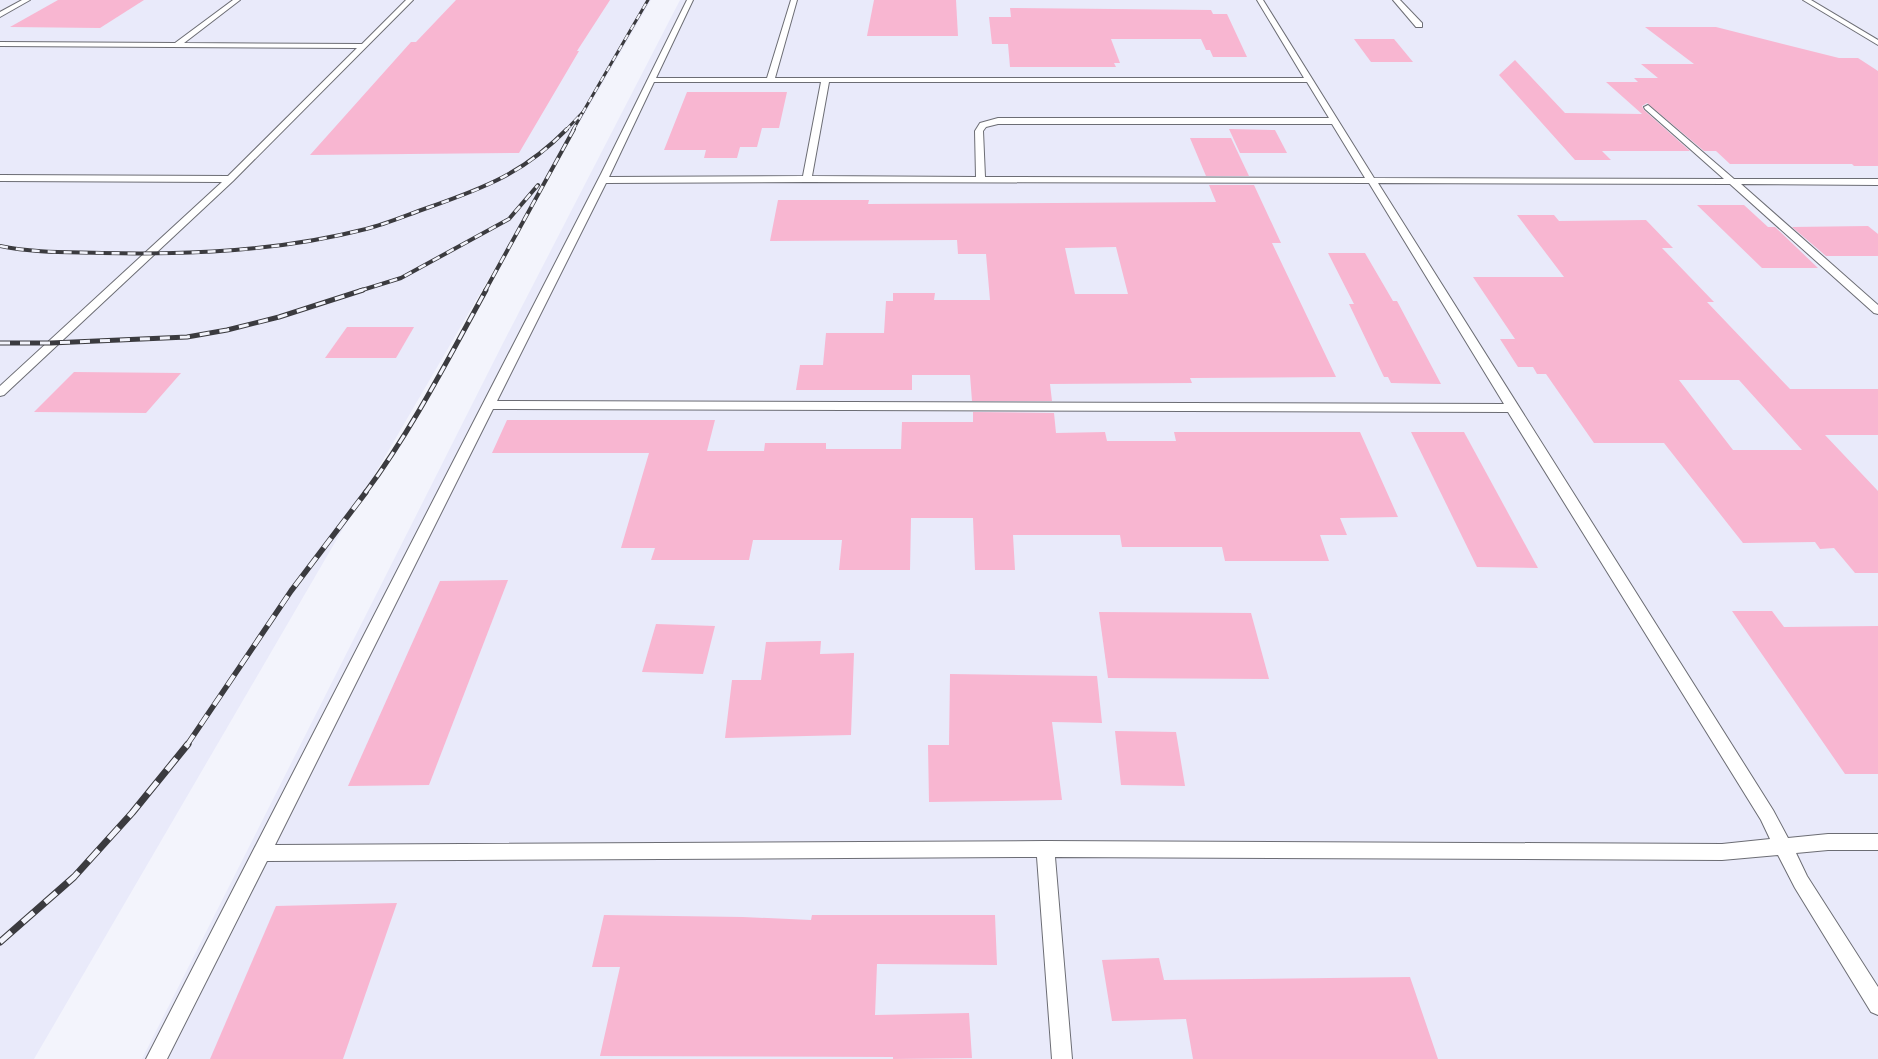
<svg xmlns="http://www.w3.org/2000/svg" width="1878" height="1059" font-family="'Nunito Sans',sans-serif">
	<rect width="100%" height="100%" fill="#f3f4fc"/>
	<g fill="#e9eafa">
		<polygon points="0,0 651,0 34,1059 0,1059"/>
		<polygon points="680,0 1878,0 1878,1059 142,1059 500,349"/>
	</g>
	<g fill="#f8b6d1" fill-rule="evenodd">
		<polygon points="58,0 144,0 100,28 10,27"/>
		<polygon points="456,0 610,0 577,51 579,51 519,153 310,155 411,42 416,42"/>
		<polygon points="874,0 956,0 958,36 867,36"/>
		<polygon points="1010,8 1211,10 1213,14 1227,14 1247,57 1213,57 1210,50 1206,50 1201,39 1111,39 1120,63 1114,63 1116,67 1010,67 1008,44 992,44 989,17 1011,17"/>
		<polygon points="1645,27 1716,27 1839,58 1858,58 1878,71 1878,166 1854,166 1852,164 1730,164 1716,151 1704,151 1647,103 1642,106 1644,110 1690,151 1602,151 1611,160 1575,160 1499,75 1515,60 1565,113 1642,114 1606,82 1638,82 1634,78 1658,78 1641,64 1694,64"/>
		<polygon points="1354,39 1394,39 1413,62 1371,62"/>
		<polygon points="687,92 787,92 779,128 762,128 757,147 740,147 737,158 704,158 706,150 664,150"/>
		<polygon points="1229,129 1275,130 1287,153 1240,153"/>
		<polygon points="1190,138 1231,138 1249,176 1206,176"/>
		<path d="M1209,185H1254L1281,243H1272L1336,377L1190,378L1192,383L1050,384L1052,401H972L970,375H912V390H796L800,365H823L826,333H884L886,301H893V293H935L934,300H990L986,254H958L957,240L770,241L778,200H869L868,204L1216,202ZM1116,247L1128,294H1075L1065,248Z"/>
		<polygon points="1697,205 1744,205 1768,227 1775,227 1818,268 1762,268"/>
		<path d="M1517,215H1554L1559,221L1646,220L1673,248H1662L1714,302H1707L1790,389H1878V435H1825L1878,491V573H1855L1834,548L1820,549L1815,542L1743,543L1664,443H1594L1546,374H1537L1533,367H1518L1500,339H1515L1473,277H1564ZM1679,380H1739L1802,450H1733Z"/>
		<polygon points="1868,226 1878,234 1878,256 1826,256 1792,227"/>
		<polygon points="1328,253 1365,253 1393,301 1397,301 1441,384 1391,383 1388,377 1384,377 1349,304 1354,304"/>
		<polygon points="347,327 414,327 396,358 325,358"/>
		<polygon points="74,372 181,373 146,413 34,412"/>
		<polygon points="973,412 1054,413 1056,433 1105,432 1107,441 1176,441 1174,432 1360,432 1398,517 1340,518 1347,535 1320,535 1329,561 1225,561 1222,547 1122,547 1120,535 1013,535 1015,570 975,570 973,518 911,518 910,570 839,570 842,540 753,540 749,560 651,560 655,548 621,548 649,453 492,453 507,420 715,420 707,451 764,451 765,443 826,443 826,449 901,449 902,422 973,422"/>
		<polygon points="1411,432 1464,432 1538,568 1477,567"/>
		<polygon points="508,580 429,785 348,786 440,581"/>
		<polygon points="1732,611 1772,611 1784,627 1878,626 1878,774 1845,774"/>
		<polygon points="1099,612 1251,613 1269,679 1108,678"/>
		<polygon points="656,624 715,626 703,674 642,672"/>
		<polygon points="821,641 820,654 854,653 851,735 725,738 732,680 761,680 766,642"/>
		<polygon points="950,674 1097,676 1102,723 1052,722 1062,800 929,802 928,745 949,745"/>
		<polygon points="1115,731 1176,732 1185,786 1121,785"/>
		<polygon points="397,903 343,1059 210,1059 276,906"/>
		<polygon points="604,915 743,917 811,920 812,915 995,915 997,965 877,964 875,1015 969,1013 972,1058 893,1059 893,1057 600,1056 620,967 592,967"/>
		<polygon points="1159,958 1164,980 1410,977 1438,1059 1193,1059 1186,1019 1112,1021 1102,960"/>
	</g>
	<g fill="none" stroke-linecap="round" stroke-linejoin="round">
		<g stroke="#6c6d74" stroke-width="2">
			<g id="lane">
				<polygon points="22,0 30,0 0,17 0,12"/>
				<polygon points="233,0 240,0 184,43 362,44 406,0 413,0 233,181 4,395 0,396 0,386 222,182 0,181 0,175 228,176 357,48 0,46 0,42 175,43"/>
				<path d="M687,0H693L656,78H767L791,0H797L775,78H1304L1257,0H1263L1374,178L1724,179L1645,109L1644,107L1648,105L1734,179H1878V185L1741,184L1878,305V314L1874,313L1730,184L1378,183L1773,810L1788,838L1828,834H1878V850H1828L1796,853L1807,876L1878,987V1015L1871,1012L1795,888L1778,855L1722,860L1055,857L1072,1059H1052L1037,857L267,861L167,1059H146L601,174ZM654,82H821L803,176L609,177ZM829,82H1307L1329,118H998L980,123L975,131L976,177L812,176ZM998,124H1332L1365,178L985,177L983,131L986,127ZM807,182L1369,183L1504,404L497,401L606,183ZM493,409L1508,412L1761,820L1770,839L1722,844L1045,841L275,845Z"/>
				<polygon points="1393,0 1400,0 1422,23 1422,27 1416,27"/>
				<polygon points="1803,0 1811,0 1878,40 1878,45"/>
			</g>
		</g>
		<use href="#lane" fill="#fff" fill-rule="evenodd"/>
		<g stroke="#3b3b3f" stroke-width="3">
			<g id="rail-far4">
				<polyline points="566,130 583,112 648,0"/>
				<polyline points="573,130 583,112"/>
			</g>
		</g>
		<g stroke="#3b3b3f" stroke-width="4">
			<g id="rail-far3">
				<path d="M0,246C34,253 68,252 102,253C190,255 280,251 366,229C386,224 407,215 427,208C484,188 524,173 567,129"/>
				<polyline points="359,291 401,278 509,219 538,185"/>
				<polyline points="485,291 574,129"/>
			</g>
		</g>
		<g stroke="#3b3b3f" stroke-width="5">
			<g id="rail-far2">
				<polyline points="0,343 51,343 187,337 227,330 279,317 363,290"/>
				<path d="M365,493C412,430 448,359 486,290"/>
			</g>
		</g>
		<g stroke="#3b3b3f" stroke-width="5.5">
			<polyline id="rail-far1" points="187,745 291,591 366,492"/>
		</g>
		<g stroke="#3b3b3f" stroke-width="7">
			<polyline id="rail" points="0,942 74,877 132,813 188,744"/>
		</g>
		<use href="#rail-far4" stroke="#f3f4fc" stroke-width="2" stroke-dasharray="6" stroke-linecap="butt"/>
		<use href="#rail-far3" stroke="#f3f4fc" stroke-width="2.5" stroke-dasharray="8" stroke-linecap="butt"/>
		<use href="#rail-far2" stroke="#f3f4fc" stroke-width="3" stroke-dasharray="10" stroke-linecap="butt"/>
		<use href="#rail-far1" stroke="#f3f4fc" stroke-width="4" stroke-dasharray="12" stroke-linecap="butt"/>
		<use href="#rail" stroke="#f3f4fc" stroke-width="5" stroke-dasharray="15" stroke-linecap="butt"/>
	</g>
</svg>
